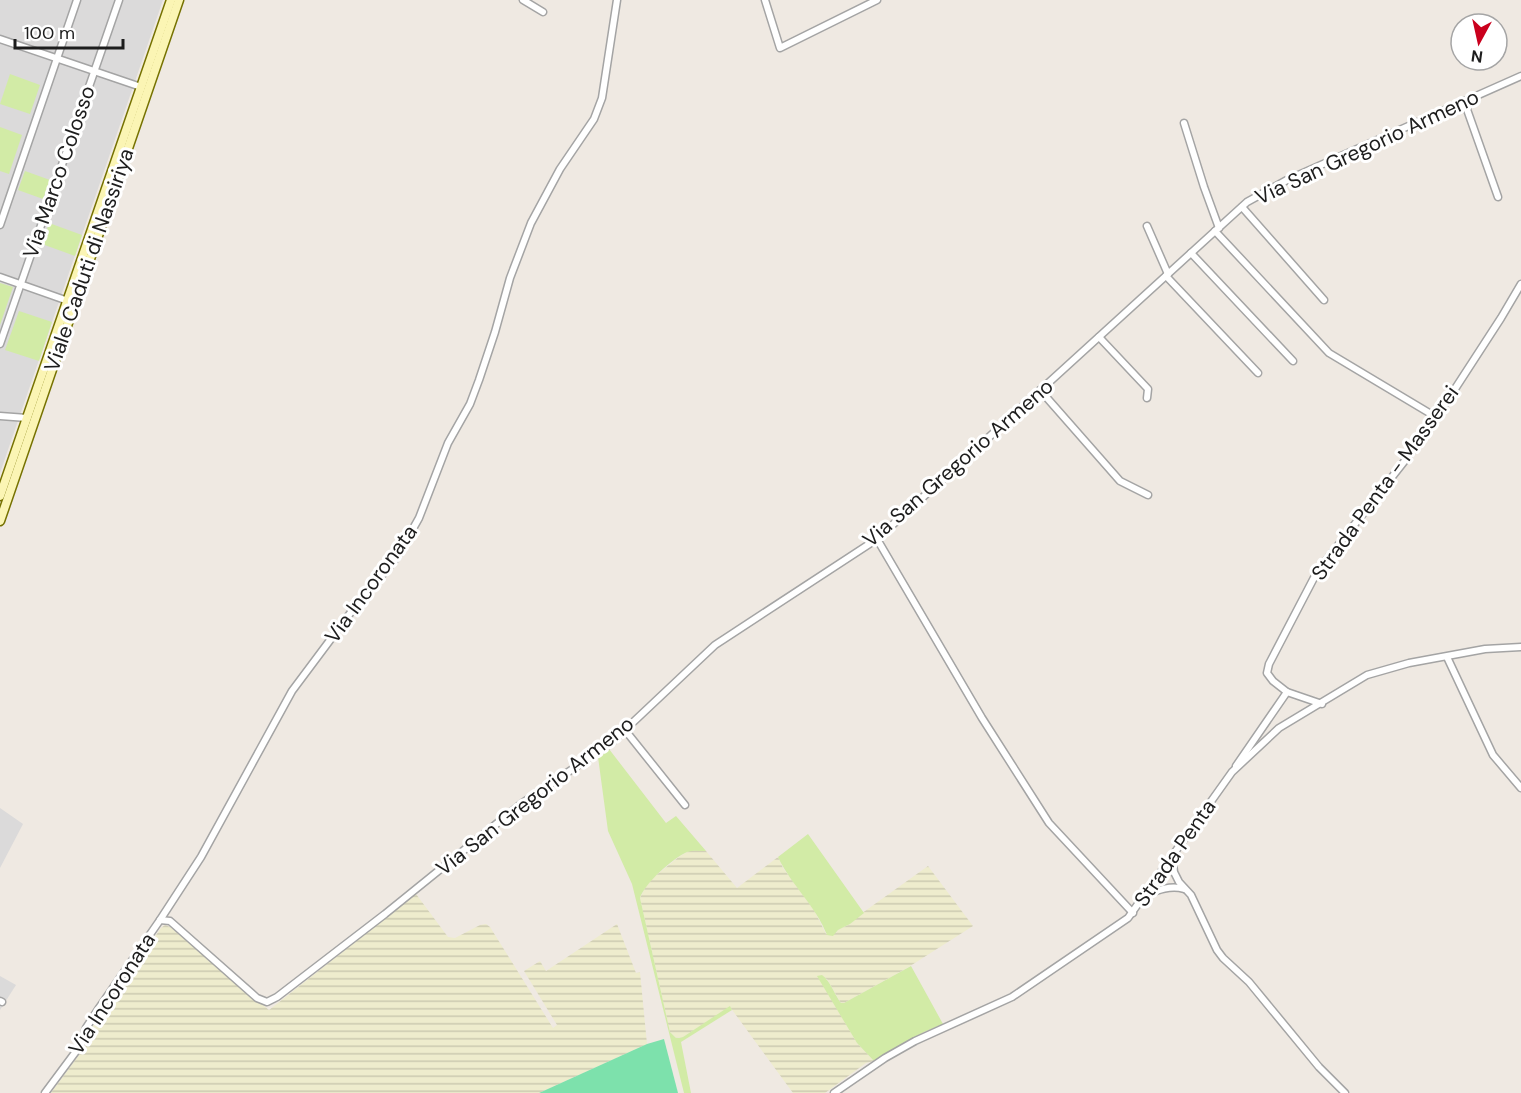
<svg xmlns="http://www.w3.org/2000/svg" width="1521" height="1093" font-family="'DM Sans',sans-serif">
	<defs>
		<pattern id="farmland-rules" width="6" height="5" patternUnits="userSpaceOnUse" patternTransform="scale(1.5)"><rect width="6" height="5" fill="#eeeccd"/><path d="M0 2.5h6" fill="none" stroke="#cccab0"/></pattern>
	</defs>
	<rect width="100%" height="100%" fill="#efe9e2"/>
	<g fill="#dbdada">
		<polygon points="0,0 163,0 0,473"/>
		<polygon points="0,808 23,824 0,868"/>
		<polygon points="0,976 16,985 0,1010"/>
	</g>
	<g fill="url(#farmland-rules)">
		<polygon points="696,850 706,851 737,888 778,857 783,868 814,910 826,934 836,933 838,930 850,924 858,916 928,866 973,926 907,968 844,1003 841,1003 838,998 827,979 818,976 857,1043 874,1061 866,1063 825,1093 793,1093 730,1007 683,1037 676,1038 670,1032 640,898 646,886 654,877 680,856 689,851"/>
		<polygon points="416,894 448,937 455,938 480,925 486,924 490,927 553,1028 557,1025 524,971 540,961 546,971 617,924 636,973 640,972 647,1044 539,1093 51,1093 85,1047 90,1030 161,928 165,925 170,927 269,1010"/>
	</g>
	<g fill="#d2eba6">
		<polygon points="10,74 40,85 30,114 0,104"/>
		<polygon points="0,127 22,135 9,174 0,171"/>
		<polygon points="25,171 50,180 43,199 18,190"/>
		<polygon points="49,223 82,235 75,256 42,244"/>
		<polygon points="0,283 13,287 0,325"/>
		<polygon points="19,311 52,322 39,361 5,350"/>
		<path d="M609,749L666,823L676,816L706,851C700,851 693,850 687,852C672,859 645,883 640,898L670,1032L676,1038H679L683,1037L730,1006L732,1010L681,1042L691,1093H684L632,884L608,831L598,757Z"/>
		<path d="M808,834L864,913L850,924L838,930L833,936L827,935C816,906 791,885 778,857Z"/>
		<path d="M911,966L943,1024L924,1032L874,1061L857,1043L817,976L822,975C831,982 834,994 841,1003H844Z"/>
	</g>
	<polygon fill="#7de1ac" points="664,1039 678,1093 539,1093 647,1044"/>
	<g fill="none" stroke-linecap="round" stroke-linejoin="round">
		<g stroke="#a4a4a4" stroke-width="9">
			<g id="street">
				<polyline points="523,0 543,12"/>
				<polyline points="765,0 780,48 877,0"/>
				<polyline points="0,39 141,87"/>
				<polyline points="1464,101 1498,197"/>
				<polyline points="1184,123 1204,187 1219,228"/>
				<polyline points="1242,207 1324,300"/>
				<polyline points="0,225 77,0"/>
				<polyline points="1147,226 1168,274"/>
				<polyline points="1215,231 1329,353 1436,417"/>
				<polyline points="1191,253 1293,361"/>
				<polyline points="1166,276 1258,373"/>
				<polyline points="0,277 68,301"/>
				<polyline points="1099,337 1148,389 1147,398"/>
				<polyline points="0,344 119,0"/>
				<polyline points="1040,390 1120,481 1148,495"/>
				<polyline points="0,416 27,418"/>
				<polyline points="877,539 982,718 1049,823 1133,913"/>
				<polyline points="1447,657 1493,755 1521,788"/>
				<polyline points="1287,692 1322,704"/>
				<polyline points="625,730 685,805"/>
				<polyline points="1236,766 1287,692 1273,681 1267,673 1269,664 1317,572 1407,458 1440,412 1501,318 1521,284"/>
				<polyline points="1172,855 1174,872 1179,882 1191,895 1217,950 1223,958 1249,982 1319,1067 1345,1093"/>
				<path d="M1145,895C1158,890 1171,885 1184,889"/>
				<polyline points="160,920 170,921 257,998 267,1002 277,997 385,914 521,804 611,743 715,645 877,539 1247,202 1287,180 1521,76"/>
				<polyline points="0,1001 2,1002"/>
				<polyline points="45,1093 80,1046 86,1028 99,1008 160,920 201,857 292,691 369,588 383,574 397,557 419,518 448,443 470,404 479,380 495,332 510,278 531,223 560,169 594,119 602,98 617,0"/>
				<polyline points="834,1093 885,1058 915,1041 1012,997 1128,918 1232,772 1279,728 1367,675 1409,663 1485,649 1521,647"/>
			</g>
		</g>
		<g stroke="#767201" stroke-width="11">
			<g id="secondary">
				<polyline points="0,496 171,0"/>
				<polyline points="0,521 179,0"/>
			</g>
		</g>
		<use href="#street" stroke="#fff" stroke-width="6"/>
		<use href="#secondary" stroke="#fbf5b4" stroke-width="8"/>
	</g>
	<g text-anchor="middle" stroke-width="6" stroke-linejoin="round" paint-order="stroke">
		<g font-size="21" fill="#1d1d1d" stroke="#fff">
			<text transform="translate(1367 147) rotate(-25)" y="7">Via San Gregorio Armeno</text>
			<text transform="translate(59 172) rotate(-71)" y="7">Via Marco Colosso</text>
			<text transform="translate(89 260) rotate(-71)" y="7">Viale Caduti di Nassiriya</text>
			<text transform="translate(958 463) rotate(-41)" y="7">Via San Gregorio Armeno</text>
			<text transform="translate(1385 483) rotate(-54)" y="7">Strada Penta - Masserei</text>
			<text transform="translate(371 584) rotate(-54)" y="7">Via Incoronata</text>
			<text transform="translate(535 796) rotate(-38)" y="7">Via San Gregorio Armeno</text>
			<text transform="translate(1175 853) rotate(-55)" y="7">Strada Penta</text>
			<text transform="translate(112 994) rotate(-57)" y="7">Via Incoronata</text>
		</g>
	</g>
	<g transform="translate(1479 42) rotate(188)"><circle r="28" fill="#ffffff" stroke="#a5a5a5" stroke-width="1.5"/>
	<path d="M0-4.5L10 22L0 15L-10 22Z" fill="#ca001d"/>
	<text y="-9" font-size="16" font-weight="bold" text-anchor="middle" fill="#1d1d1d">N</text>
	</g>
	<path d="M15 39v9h108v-9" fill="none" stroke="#1d1d1d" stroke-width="3"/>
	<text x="24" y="39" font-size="18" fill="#1d1d1d" stroke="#ffffff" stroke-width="4.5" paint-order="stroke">100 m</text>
</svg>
